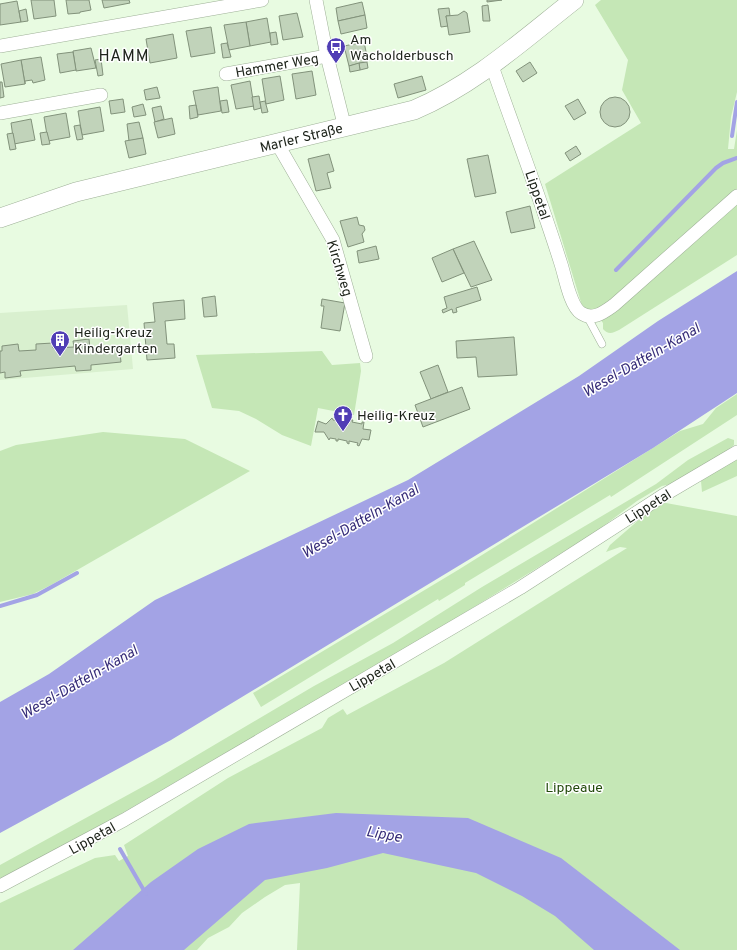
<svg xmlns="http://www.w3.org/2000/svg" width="737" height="950" font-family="Overpass,sans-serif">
	<rect width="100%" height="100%" fill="#e8fbe1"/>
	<polygon fill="#d9f0cf" points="127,305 133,369 0,380 0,313"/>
	<g fill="#c5e7b6">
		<polygon points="601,0 737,0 737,92 731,117 728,149 734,149 737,130 737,189 612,300 594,313 583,309 545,184 641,123 622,90 628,60 595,5"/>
		<path d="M737,204V255L619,330C613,333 608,335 603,329V323L600,319Z"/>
		<polygon points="322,351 332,365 360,363 361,371 354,415 318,408 311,446 282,435 256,419 239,411 212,408 196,355"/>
		<polygon points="737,394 737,415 611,497 610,495 465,583 465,585 439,601 438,599 261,707 253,693 458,570 680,431 703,424 716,408"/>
		<polygon points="103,432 185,439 250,471 51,585 33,594 0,602 0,451 16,445"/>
		<polygon points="728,438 734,440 734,445 722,455 672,484 662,486 637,501 594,533 440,628 69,844 0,878 0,865 155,780 314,686 393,643 482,587 656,484 688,460"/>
		<polygon points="737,458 737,476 702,492 701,481"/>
		<polygon points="666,503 737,516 737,950 297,950 300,883 285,885 265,897 242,913 229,927 208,938 197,950 0,950 0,903 95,858 115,855 119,861 128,856 124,845 228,778 322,728 328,718 343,709 347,715 444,663 627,548 620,547 606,552 610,545 657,504"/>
	</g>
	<g fill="#a3a3e5">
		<polygon points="737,271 737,393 653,448 171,740 0,833 0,702 49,674 155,600 408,480 579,376 658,321"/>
		<polygon points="336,813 468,818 561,858 680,950 594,950 555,916 522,896 476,873 383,853 327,868 265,880 184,950 73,950 151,882 198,849 249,824"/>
	</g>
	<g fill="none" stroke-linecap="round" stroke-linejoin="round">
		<g stroke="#a3a3e5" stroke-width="4">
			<polyline points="732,136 737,102"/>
			<polyline points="616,270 716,168 723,163 737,158"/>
			<polyline points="0,606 37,595 77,573"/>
			<polyline points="120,849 146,894"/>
		</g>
	</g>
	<g fill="#c1d3ba" stroke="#82927b">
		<polygon points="31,0 54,0 56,16 34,19"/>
		<polygon points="66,0 89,0 91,10 80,12 80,13 68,14"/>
		<polygon points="102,0 129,0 130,3 104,8"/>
		<polygon points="487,0 502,0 487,2"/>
		<polygon points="17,1 21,22 0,25 0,4"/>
		<polygon points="362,2 365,15 338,21 336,8"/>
		<polygon points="488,5 490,21 483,21 482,6"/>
		<polygon points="449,8 450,16 446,16 448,26 441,27 438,9"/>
		<polygon points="26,9 28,21 21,22 19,11"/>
		<polygon points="464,11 467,13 470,32 449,35 446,16 458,15"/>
		<polygon points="297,13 303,37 283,40 279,16"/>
		<polygon points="365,15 367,28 341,34 338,21"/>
		<polygon points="267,18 271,42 250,46 246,22"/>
		<polygon points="246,22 250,46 229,50 224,25"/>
		<polygon points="211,27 215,53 191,57 186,31"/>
		<polygon points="276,32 278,44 271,45 270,33"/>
		<polygon points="173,34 177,58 150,63 146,39"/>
		<polygon points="364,42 368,61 349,66 344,46"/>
		<polygon points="227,43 231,57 223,58 221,44"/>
		<polygon points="91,48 96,68 76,71 73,51"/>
		<polygon points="73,52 76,70 60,73 57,54"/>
		<polygon points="41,57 45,80 33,83 32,80 25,81 25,84 21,60"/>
		<polygon points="101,59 103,75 98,76 95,60"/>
		<polygon points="21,60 25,84 5,87 1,64"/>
		<polygon points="367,62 368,68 360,70 359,63"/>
		<polygon points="530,62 537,73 523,82 516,71"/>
		<polygon points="359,63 360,70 350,72 349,66"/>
		<polygon points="312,71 316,95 296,99 292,74"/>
		<polygon points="280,76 284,100 266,104 262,79"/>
		<polygon points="422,76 426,90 398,98 394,84"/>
		<polygon points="250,81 254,106 236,109 231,85"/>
		<polygon points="0,82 2,82 4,97 0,98"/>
		<polygon points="157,87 160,98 146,100 144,90"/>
		<polygon points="218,87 221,111 198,115 193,91"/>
		<polygon points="259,96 261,108 254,110 252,97"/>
		<circle cx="615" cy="112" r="15"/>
		<polygon points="123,99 125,112 111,114 109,101"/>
		<polygon points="578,99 586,113 574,120 565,106"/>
		<polygon points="227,100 229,112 222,113 220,101"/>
		<polygon points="265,101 268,112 262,113 260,102"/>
		<polygon points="143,104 146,115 134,117 132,107"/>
		<polygon points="196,105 198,117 190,119 189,106"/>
		<polygon points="161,106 164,119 155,122 152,108"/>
		<polygon points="100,107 104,131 82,135 78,111"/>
		<polygon points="66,113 70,137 48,141 44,117"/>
		<polygon points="172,118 175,134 158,138 154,122"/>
		<polygon points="31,119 35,140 14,144 11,123"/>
		<polygon points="139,122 143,138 129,141 127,124"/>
		<polygon points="80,125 83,139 77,140 74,126"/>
		<polygon points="47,132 50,144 42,145 40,133"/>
		<polygon points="13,133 16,149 10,150 7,134"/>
		<polygon points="143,138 146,154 129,158 125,141"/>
		<polygon points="576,146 581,154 570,161 565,153"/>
		<polygon points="329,154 334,171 327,173 331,188 316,191 308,159"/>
		<polygon points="488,155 496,193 475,197 467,159"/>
		<polygon points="530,206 535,228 511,233 506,212"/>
		<polygon points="357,217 359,225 364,226 365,230 362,234 364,242 348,247 340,221"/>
		<polygon points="474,241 492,280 471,287 453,249"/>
		<polygon points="376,246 379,259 359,263 357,251"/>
		<polygon points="453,249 464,273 442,282 432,258"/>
		<polygon points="477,287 481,300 456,308 457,312 453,313 452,309 443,313 442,310 447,308 444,297"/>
		<polygon points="215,296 217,316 204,317 202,298"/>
		<polygon points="322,299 345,303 340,331 321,328 324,306 321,306"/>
		<polygon points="184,300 185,319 165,321 167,344 174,344 175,358 147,360 144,323 155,322 153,303"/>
		<polygon points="514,337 517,375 478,377 476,357 457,358 456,341"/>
		<polygon points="89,339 90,349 119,346 121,362 91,365 91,370 76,371 75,366 20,371 21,376 5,378 5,372 0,373 0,351 2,351 2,346 18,344 19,351 36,350 36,344 53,343 53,348 74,347 73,341"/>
		<polygon points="438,365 448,392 431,399 420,372"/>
		<polygon points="462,387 470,409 423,427 415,405"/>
		<polygon points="332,418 333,420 339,421 340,419 342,419 341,422 350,422 351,420 353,420 352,422 362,424 362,422 364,422 363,429 371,430 369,440 362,439 359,446 357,445 358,443 349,441 349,444 347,443 347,441 338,439 338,441 336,441 336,439 330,438 329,440 324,432 315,432 318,421 326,424"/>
	</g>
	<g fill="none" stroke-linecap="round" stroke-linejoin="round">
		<g stroke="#9eb097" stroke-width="8">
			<polyline id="lane" points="587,316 602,344"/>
		</g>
		<g stroke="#9eb097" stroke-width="14">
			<g id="street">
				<polyline points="316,0 327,56 345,128"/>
				<polyline points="0,46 262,0"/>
				<path d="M492,66C515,132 540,197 561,264C565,276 570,306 581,313C593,321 604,312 614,305L737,196"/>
				<polyline points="226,74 327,56"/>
				<polyline points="0,113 101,95"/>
				<polyline points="277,143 333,240 366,356"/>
				<polyline points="0,886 124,820 520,588 664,495 737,452"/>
			</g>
		</g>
		<g stroke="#9eb097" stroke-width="20">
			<g id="secondary">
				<path id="s1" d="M0,218L76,192L414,110C475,84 523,40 574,0"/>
			</g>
		</g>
		<use href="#lane" stroke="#fff" stroke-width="7"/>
		<use href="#street" stroke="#fff" stroke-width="13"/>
		<use href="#secondary" stroke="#fff" stroke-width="19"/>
	</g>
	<defs>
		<g id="bus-pin" transform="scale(1)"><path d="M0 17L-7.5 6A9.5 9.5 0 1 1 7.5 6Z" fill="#503eb5" stroke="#fff"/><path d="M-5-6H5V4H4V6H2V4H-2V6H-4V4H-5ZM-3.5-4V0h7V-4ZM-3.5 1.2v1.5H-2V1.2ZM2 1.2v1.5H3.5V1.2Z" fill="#fff"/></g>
		<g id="building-pin" transform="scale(1)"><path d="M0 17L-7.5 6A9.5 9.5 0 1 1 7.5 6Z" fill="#503eb5" stroke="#fff"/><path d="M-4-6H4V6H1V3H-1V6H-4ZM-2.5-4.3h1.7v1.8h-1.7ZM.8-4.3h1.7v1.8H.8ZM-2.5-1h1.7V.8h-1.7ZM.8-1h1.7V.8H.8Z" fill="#fff"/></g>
		<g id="church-pin" transform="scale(1)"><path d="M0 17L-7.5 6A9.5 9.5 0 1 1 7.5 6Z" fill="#503eb5" stroke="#fff"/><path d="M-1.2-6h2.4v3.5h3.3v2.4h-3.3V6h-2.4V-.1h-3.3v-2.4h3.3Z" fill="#fff"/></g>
	</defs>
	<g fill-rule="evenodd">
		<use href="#bus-pin" x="336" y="47"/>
		<use href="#building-pin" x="60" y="340"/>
		<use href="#church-pin" x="343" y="415"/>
	</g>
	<g text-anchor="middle" stroke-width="3" stroke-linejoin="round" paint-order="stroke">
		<g font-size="14" fill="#1d231a" stroke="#fff" text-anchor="start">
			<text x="350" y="44">Am<tspan x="350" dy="16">Wacholderbusch</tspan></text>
			<text x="74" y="337">Heilig-Kreuz<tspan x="74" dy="16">Kindergarten</tspan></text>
			<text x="357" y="420">Heilig-Kreuz</text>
		</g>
		<g font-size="14" fill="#1d231a" stroke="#fff">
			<text transform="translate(277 65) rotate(-10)" y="5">Hammer Weg</text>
			<text dy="5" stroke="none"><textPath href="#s1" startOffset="312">Marler Straße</textPath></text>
			<text transform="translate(538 195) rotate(71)" y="5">Lippetal</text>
			<text transform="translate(340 268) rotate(73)" y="5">Kirchweg</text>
			<text transform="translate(648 506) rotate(-32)" y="5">Lippetal</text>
			<text transform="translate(372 675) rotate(-30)" y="5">Lippetal</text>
			<text transform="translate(92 838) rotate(-29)" y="5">Lippetal</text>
		</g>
		<g font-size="14" fill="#234a0b" stroke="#fff">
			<text x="574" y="792">Lippeaue</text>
		</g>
		<g font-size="15" font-style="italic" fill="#372d79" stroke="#fff">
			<text transform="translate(641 360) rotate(-30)" y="5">Wesel-Datteln-Kanal</text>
			<text transform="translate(360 521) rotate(-30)" y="5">Wesel-Datteln-Kanal</text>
			<text transform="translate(79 682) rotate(-30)" y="5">Wesel-Datteln-Kanal</text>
			<text transform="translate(384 834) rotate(10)" y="5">Lippe</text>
		</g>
		<g font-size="16" letter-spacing="1" fill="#1d231a" stroke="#fff">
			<text x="124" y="61">HAMM</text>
		</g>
	</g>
</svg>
